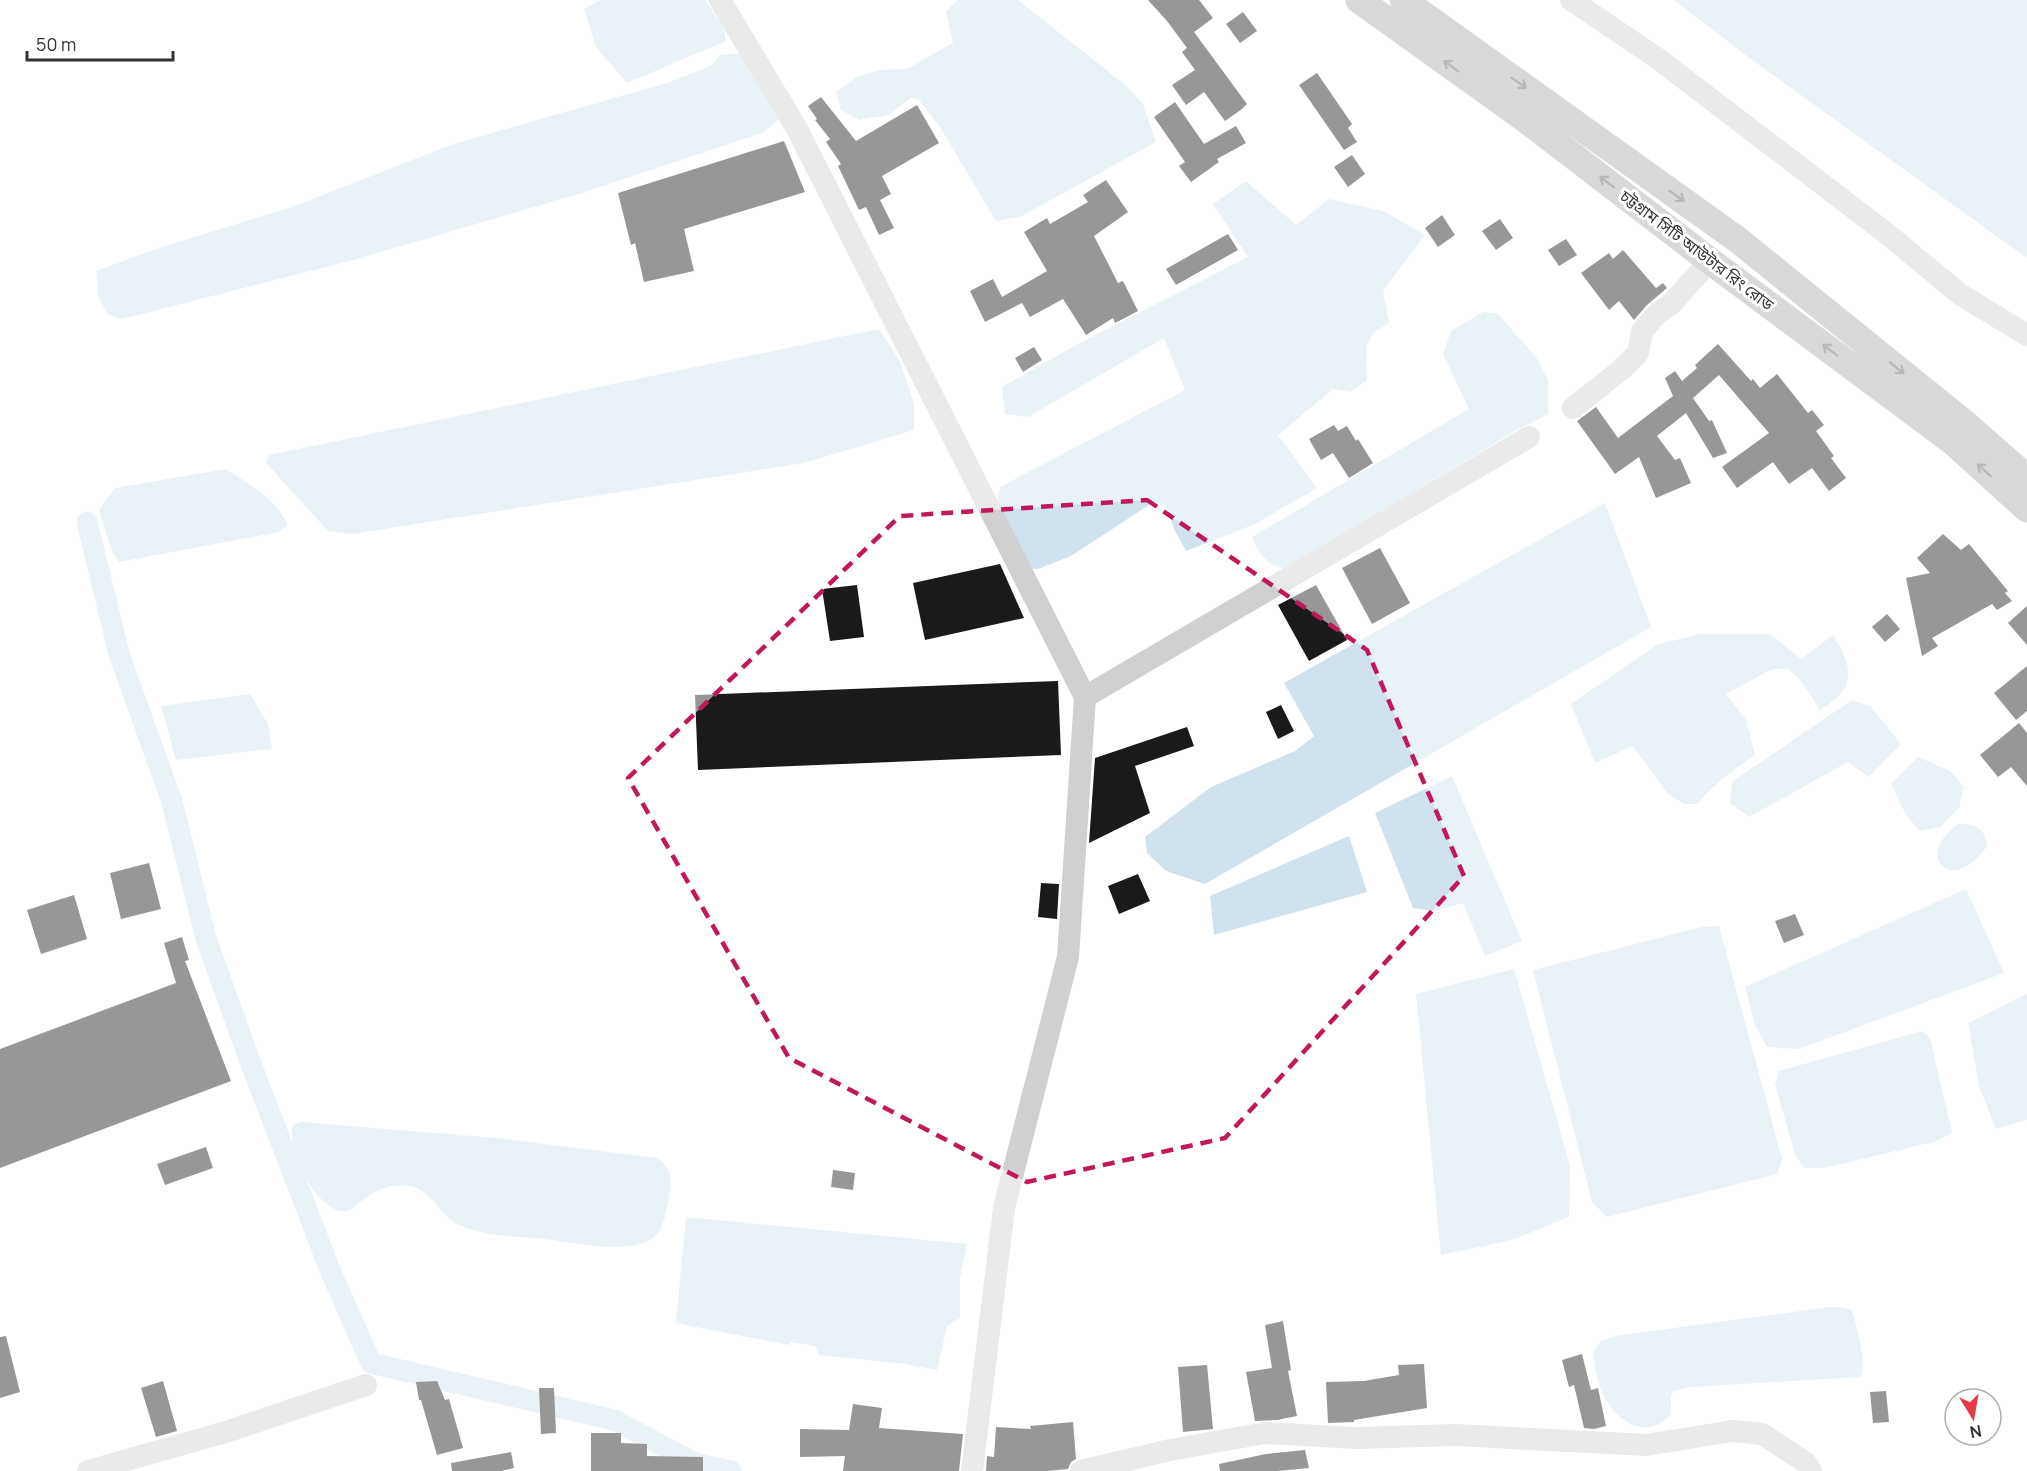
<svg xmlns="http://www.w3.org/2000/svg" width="2027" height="1471" font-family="Manrope,'Noto Sans Bengali',sans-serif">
	<rect width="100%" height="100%" fill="#fff"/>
	<g fill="#cfe2ee">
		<polygon points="601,0 705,0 724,28 726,41 627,83 596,47 584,9"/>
		<polygon points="958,0 1018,0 1124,84 1143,104 1156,142 1020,217 996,221 940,127 918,99 911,98 888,115 859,120 841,110 836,92 857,77 879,70 907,69 953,43 946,11"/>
		<polygon points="1674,0 2027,0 2027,258 1748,57"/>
		<polygon points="740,53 779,119 762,133 582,193 357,259 122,319 108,315 99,299 96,271 156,249 295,206 453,144 670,82 711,66 720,55"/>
		<polygon points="1246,181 1296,225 1329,199 1383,211 1425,235 1383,291 1389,323 1373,333 1366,347 1367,380 1351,392 1333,389 1278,435 1317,488 1255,524 1186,551 1175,531 1165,504 1149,505 1071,556 1038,569 1023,568 996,505 1000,487 1185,390 1164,338 1028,417 1005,414 1002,387 1078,344 1248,257 1213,204"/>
		<path d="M1483,312L1497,313L1536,357L1548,380V414L1517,430L1284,569C1266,565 1259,553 1252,537L1469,409L1443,354L1451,331Z"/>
		<polygon points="879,329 900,361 914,404 914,430 804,463 352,534 328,531 266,463 269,455"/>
		<path d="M226,469C249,484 277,500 288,525L279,532L119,562L112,551L99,510L115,488Z"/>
		<polygon points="1605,503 1651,627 1205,884 1166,871 1147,853 1145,837 1211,787 1295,751 1314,736 1284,683"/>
		<path d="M1699,634H1770L1801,659L1833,635C1854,669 1857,688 1820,710L1800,679L1788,669H1772L1726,694L1746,720L1755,755C1734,769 1714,784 1697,804H1684L1667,793L1633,746L1595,763L1571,704L1657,645Z"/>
		<polygon points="250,694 268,724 272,749 176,760 161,706"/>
		<polygon points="1852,700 1870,706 1901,744 1869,777 1848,762 1749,817 1730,803 1732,782"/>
		<polygon points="1918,757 1950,771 1964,787 1959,808 1940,827 1920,831 1906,815 1891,784"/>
		<polygon points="1452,776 1522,941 1485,956 1463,903 1435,911 1413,908 1375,813"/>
		<path d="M1959,824C1976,824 1985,828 1987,846C1980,857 1960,877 1945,868C1942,866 1940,863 1938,860C1936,843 1946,833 1959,824Z"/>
		<polygon points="1349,836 1367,892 1214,935 1210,896"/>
		<polygon points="1966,889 2004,973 1799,1049 1767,1047 1755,1025 1745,987"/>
		<polygon points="1719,926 1782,1159 1777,1174 1607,1217 1592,1202 1533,970 1702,927"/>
		<polygon points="1514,969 1570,1166 1569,1217 1512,1240 1441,1255 1416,994"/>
		<polygon points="2027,994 2027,1120 1996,1129 1979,1086 1968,1023"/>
		<polygon points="1922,1031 1930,1038 1952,1133 1937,1141 1824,1168 1804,1168 1795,1154 1775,1084 1779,1071"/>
		<path d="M301,1122L497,1138L657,1158C675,1171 671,1182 668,1202C666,1214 663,1231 652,1239C647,1242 637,1245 631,1246C607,1250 569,1242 544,1239C517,1236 484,1237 459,1225C440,1216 432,1190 410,1186C390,1183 375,1190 360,1202C355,1206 351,1211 345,1211C318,1213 285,1149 293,1125Z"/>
		<polygon points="686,1217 967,1244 960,1278 960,1318 947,1326 937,1370 906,1364 819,1355 815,1346 791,1342 789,1345 676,1323"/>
		<path d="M1831,1307L1845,1308L1851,1310L1854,1316C1857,1330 1867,1366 1861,1377L1690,1387L1673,1391L1671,1396V1414C1646,1442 1615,1421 1602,1392C1597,1380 1594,1366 1593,1352L1600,1342L1614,1336Z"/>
	</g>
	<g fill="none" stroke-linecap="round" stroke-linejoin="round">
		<polyline stroke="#cfe2ee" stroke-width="21" points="87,522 119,654 172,802 206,939 251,1064 330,1270 371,1363 614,1420 695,1463 731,1471"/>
	</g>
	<g fill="#1a1a1a">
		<polygon points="1148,0 1199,0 1213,18 1194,32 1247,104 1242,109 1225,121 1204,92 1186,105 1172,85 1195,70 1182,52 1187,48 1167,21"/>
		<polygon points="1243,12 1257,31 1240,43 1226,24"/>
		<polygon points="1317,73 1352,124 1348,128 1357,142 1344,150 1299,85"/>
		<polygon points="821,97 856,141 917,105 939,143 882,176 891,194 880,200 894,228 879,235 866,207 859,210 838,166 841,164 826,142 830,139 815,120 817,119 808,106"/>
		<polygon points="1175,102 1204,144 1236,126 1246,143 1217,159 1219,162 1191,182 1179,166 1185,162 1154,117"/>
		<polygon points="784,141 805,192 684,229 694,271 644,282 635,243 631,245 618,193"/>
		<polygon points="1352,155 1365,174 1348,187 1334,167"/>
		<polygon points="1106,180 1128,212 1094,236 1118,283 1123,281 1138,311 1115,323 1113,318 1086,335 1063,299 1030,317 1022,303 985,322 970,291 993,279 1002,297 1047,271 1024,232 1047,218 1050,224 1088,202 1083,195"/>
		<polygon points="1442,215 1455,235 1438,247 1425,228"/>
		<polygon points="1500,219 1513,238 1496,250 1482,231"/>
		<polygon points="1228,234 1238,250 1176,285 1166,269"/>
		<polygon points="1566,239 1577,255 1559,266 1548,250"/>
		<polygon points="1623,250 1656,288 1663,283 1667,288 1647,305 1634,320 1619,301 1609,310 1581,273 1609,253 1613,259"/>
		<polygon points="1718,344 1751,381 1753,379 1760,388 1777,374 1808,413 1812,410 1824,425 1816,431 1834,456 1831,458 1846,478 1829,491 1812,468 1789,484 1773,462 1737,488 1722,467 1769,433 1719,375 1693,398 1709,421 1712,420 1727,453 1713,458 1686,413 1657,436 1675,460 1680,458 1691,483 1656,498 1639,457 1615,474 1577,421 1596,407 1618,438 1673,396 1665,378 1675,371 1682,381 1697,368 1695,365"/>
		<polygon points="1034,347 1042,360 1023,372 1015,358"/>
		<polygon points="1334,425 1338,431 1347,426 1356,441 1358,439 1373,463 1349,478 1333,453 1321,460 1309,439"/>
		<polygon points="1943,534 1961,550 1969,544 2008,591 2005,593 2012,601 1997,610 1992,604 1932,638 1938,646 1922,656 1906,578 1930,573 1917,558"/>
		<polygon points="1380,548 1410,603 1372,624 1342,568"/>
		<polygon points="1000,564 1024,618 925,640 913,583"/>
		<polygon points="857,585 864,637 830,641 822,589"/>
		<polygon points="1316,585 1347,640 1309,661 1278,605"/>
		<polygon points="2027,606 2027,645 2008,623"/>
		<polygon points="1887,614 1900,629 1885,642 1872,627"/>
		<polygon points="2027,666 2027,711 2016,720 1994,693"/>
		<polygon points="1058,681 1061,755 698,770 695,695"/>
		<polygon points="1281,705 1294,731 1278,739 1266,712"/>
		<polygon points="2019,723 2027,733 2027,786 2011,767 1998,777 1980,755"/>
		<polygon points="1187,727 1194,746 1135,766 1150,813 1089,843 1095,758"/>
		<polygon points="149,863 161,909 121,919 110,873"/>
		<polygon points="1138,874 1150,901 1119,914 1108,886"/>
		<polygon points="1041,883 1059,884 1057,919 1038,917"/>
		<polygon points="74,895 87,939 41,954 27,910"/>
		<polygon points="1795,914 1804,935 1784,943 1775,921"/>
		<polygon points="182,937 189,960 185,961 231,1081 0,1168 0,1049 176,983 164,943"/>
		<polygon points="206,1147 213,1168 165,1185 157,1164"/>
		<polygon points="833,1170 855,1173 853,1190 831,1187"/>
		<polygon points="1283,1321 1291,1370 1288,1371 1297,1416 1277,1420 1255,1421 1246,1372 1272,1368 1265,1325"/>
		<polygon points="6,1336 20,1392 0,1398 0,1337"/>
		<polygon points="1582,1354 1591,1390 1598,1388 1606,1426 1594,1429 1584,1428 1574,1385 1569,1387 1562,1360"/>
		<polygon points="1424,1364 1427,1408 1354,1420 1354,1422 1328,1423 1326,1382 1364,1381 1399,1375 1398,1365"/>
		<polygon points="1207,1365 1213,1429 1183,1432 1178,1367"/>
		<polygon points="163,1381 177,1431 156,1437 141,1388"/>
		<polygon points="437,1381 445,1400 449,1399 463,1448 437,1455 421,1400 419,1400 416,1382"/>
		<polygon points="539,1388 554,1388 556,1433 541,1434"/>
		<polygon points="1886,1391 1889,1422 1873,1423 1870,1392"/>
		<polygon points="853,1404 882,1408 879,1428 963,1434 959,1471 843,1471 845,1456 800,1457 800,1429 849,1430"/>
		<polygon points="1073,1422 1076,1459 1071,1462 1068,1469 1047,1471 986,1471 987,1456 994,1457 996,1427 1031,1429 1030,1426"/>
		<polygon points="591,1433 621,1433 621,1443 647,1444 647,1456 703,1457 703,1471 591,1471"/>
		<polygon points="1305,1450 1309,1468 1278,1471 1220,1471 1219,1464 1266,1454"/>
		<polygon points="511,1452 514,1468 501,1471 452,1471 451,1463"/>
	</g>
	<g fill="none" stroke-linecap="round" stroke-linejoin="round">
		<g stroke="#d0d0d0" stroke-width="22">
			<polyline points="720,0 797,129 1085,697 1068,957 1004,1208 972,1471"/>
			<polyline points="1571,0 1657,58 1886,233 1961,295 2027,335"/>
			<polyline points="1573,408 1622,369 1638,353 1642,331 1657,314 1670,305 1710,261"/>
			<polyline points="1085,697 1529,437"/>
			<polyline points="88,1471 229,1431 366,1385"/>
			<polyline points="1081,1471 1170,1450 1265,1433 1356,1438 1455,1435 1646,1445 1733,1431 1762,1434 1805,1462 1811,1471"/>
		</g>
		<g stroke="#ababab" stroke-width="27">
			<polyline points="1359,0 1525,119 1710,261 1953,442 2027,509"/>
			<polyline points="1403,0 1738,240 1967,425 2027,478"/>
		</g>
	</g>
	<defs><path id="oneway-shaft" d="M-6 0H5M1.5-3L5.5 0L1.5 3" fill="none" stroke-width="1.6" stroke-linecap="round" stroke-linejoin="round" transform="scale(1.5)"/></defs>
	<g stroke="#636363">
		<use href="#oneway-shaft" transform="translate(1451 66) rotate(-144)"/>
		<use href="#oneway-shaft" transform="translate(1519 83) rotate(35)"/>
		<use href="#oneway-shaft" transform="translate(1607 182) rotate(-142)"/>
		<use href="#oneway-shaft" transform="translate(1677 196) rotate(36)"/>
		<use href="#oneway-shaft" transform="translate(1830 350) rotate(-143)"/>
		<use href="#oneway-shaft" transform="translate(1897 368) rotate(39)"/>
		<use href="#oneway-shaft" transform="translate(1984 470) rotate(-138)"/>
	</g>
	<path d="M0 0H2027V1471H0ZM1147,500L1367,650L1464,876L1225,1138L1027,1182L789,1058L628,778L900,516Z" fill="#fff" fill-opacity=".55" fill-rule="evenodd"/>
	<path fill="none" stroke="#c2185b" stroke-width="4.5" stroke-dasharray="12 8" stroke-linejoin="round" d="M1147,500L1367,650L1464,876L1225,1138L1027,1182L789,1058L628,778L900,516Z"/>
	<g text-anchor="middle" stroke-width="6" stroke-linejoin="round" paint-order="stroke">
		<g font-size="16" fill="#333" stroke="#fff">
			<text transform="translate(1697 250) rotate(37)" y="6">চট্টগ্রাম সিটি আউটার রিং রোড</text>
		</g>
	</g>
	<g transform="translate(1973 1417) rotate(169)"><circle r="28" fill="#ffffff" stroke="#adadad" stroke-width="1.5"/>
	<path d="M0-4.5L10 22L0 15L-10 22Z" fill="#e63946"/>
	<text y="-9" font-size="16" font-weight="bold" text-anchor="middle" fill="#333333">N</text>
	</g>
	<path d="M27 51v9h146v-9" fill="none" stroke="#333333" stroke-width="3"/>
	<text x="36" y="51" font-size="18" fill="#333333" stroke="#ffffff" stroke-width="4.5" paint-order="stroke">50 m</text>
</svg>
